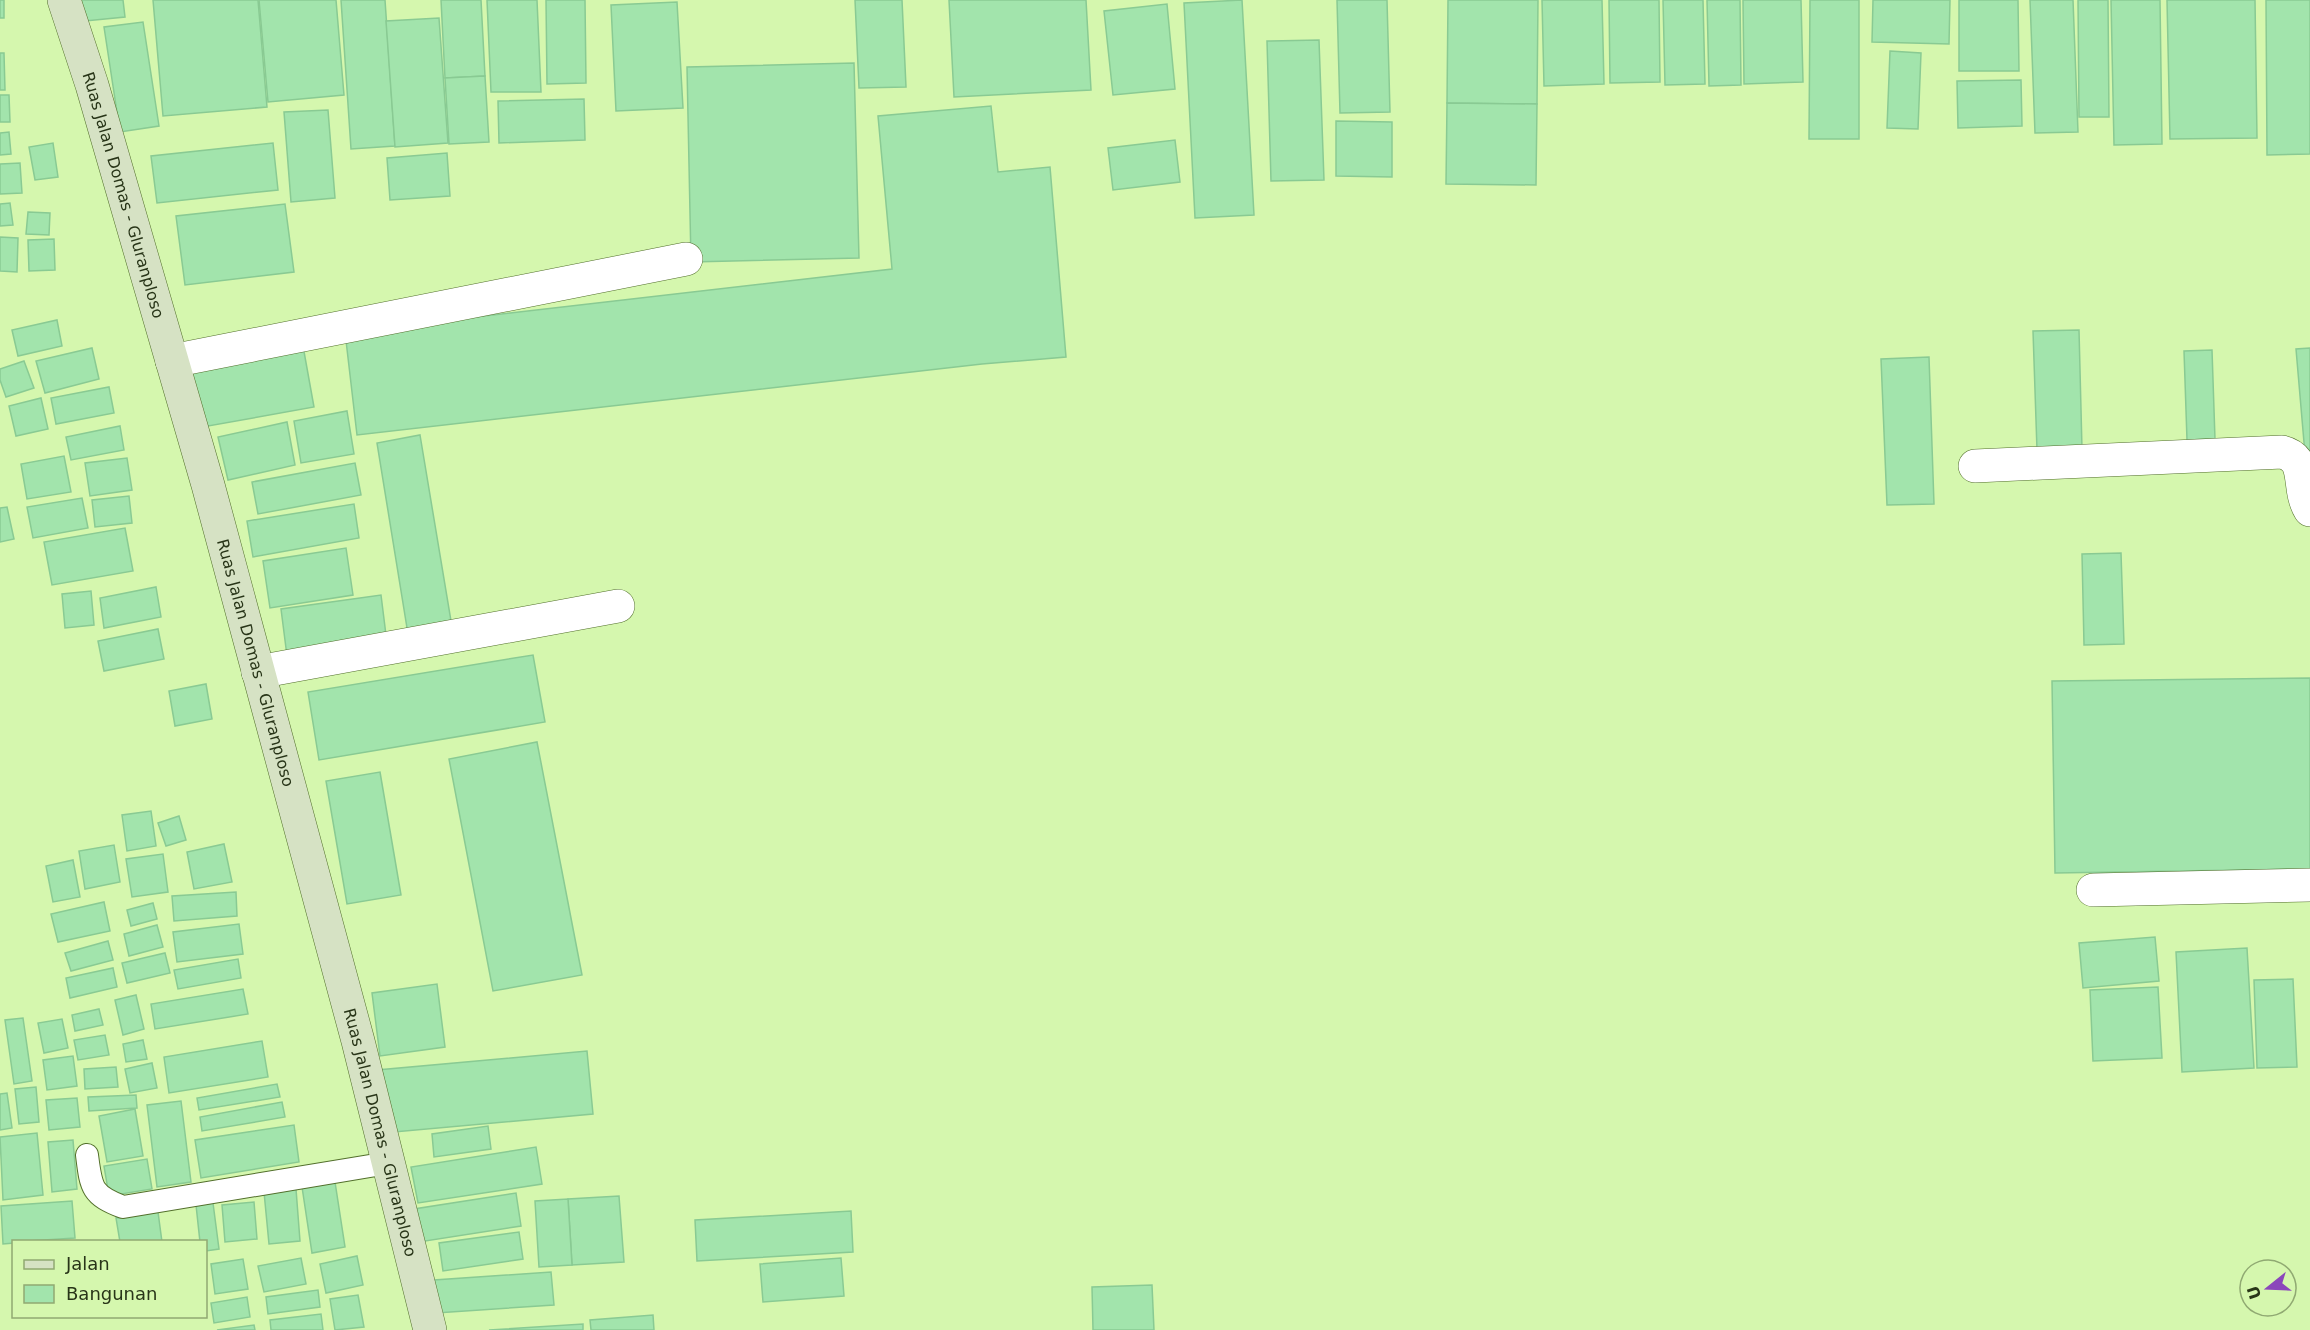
<svg xmlns="http://www.w3.org/2000/svg" width="2310" height="1330" font-family="'DejaVu Sans',sans-serif">
	<rect width="100%" height="100%" fill="#d5f7ae"/>
	<g fill="#a2e4ac" stroke="#89ca93" stroke-width="1.5">
		<rect x="0" y="0" width="4" height="18"/>
		<polygon points="72,0 123,0 125,17 75,22"/>
		<polygon points="153,0 258,0 267,107 163,116"/>
		<polygon points="259,0 336,0 344,95 268,102"/>
		<polygon points="341,0 385,0 395,146 351,149"/>
		<polygon points="441,0 481,0 485,76 445,78"/>
		<polygon points="487,0 537,0 541,92 491,92"/>
		<polygon points="546,0 585,0 586,83 547,84"/>
		<polygon points="855,0 902,0 906,87 859,88"/>
		<polygon points="949,0 1086,0 1091,90 954,97"/>
		<polygon points="1242,0 1254,215 1195,218 1184,3"/>
		<polygon points="1337,0 1387,0 1390,112 1340,113"/>
		<polygon points="1448,0 1538,0 1537,104 1447,103"/>
		<polygon points="1542,0 1602,0 1604,84 1544,86"/>
		<polygon points="1609,0 1659,0 1660,82 1610,83"/>
		<polygon points="1663,0 1703,0 1705,84 1665,85"/>
		<polygon points="1707,0 1740,0 1741,85 1709,86"/>
		<polygon points="1743,0 1801,0 1803,82 1744,84"/>
		<polygon points="1810,0 1859,0 1859,139 1809,139"/>
		<polygon points="1873,0 1950,0 1949,44 1872,42"/>
		<polygon points="1959,0 2018,0 2019,71 1959,71"/>
		<polygon points="2030,0 2073,0 2078,132 2035,133"/>
		<polygon points="2078,0 2108,0 2109,117 2079,117"/>
		<polygon points="2111,0 2160,0 2162,144 2114,145"/>
		<polygon points="2167,0 2255,0 2257,138 2170,139"/>
		<polygon points="2266,0 2310,0 2310,154 2267,155"/>
		<polygon points="677,2 683,108 616,111 611,5"/>
		<polygon points="1167,4 1175,89 1113,95 1104,11"/>
		<polygon points="439,18 448,143 395,147 386,21"/>
		<polygon points="143,22 159,126 120,132 104,27"/>
		<polygon points="1319,40 1324,180 1271,181 1267,41"/>
		<polygon points="1890,51 1921,53 1918,129 1887,128"/>
		<polygon points="0,53 4,53 5,90 0,90"/>
		<polygon points="854,63 859,258 691,262 687,67"/>
		<polygon points="485,76 489,142 449,144 445,78"/>
		<polygon points="2021,80 2022,126 1958,128 1957,81"/>
		<polygon points="0,95 9,95 10,122 0,122"/>
		<polygon points="584,99 585,140 499,143 498,101"/>
		<polygon points="1447,103 1537,104 1536,185 1446,184"/>
		<polygon points="991,106 998,172 1050,167 1066,357 982,364 357,435 345,332 892,269 878,116"/>
		<polygon points="328,110 335,198 291,202 284,112"/>
		<polygon points="1336,121 1392,122 1392,177 1336,176"/>
		<polygon points="9,132 11,154 0,155 0,133"/>
		<polygon points="1175,140 1180,182 1113,190 1108,148"/>
		<polygon points="53,143 58,177 35,180 29,147"/>
		<polygon points="273,143 278,190 157,203 151,156"/>
		<polygon points="447,153 450,196 390,200 387,158"/>
		<polygon points="20,163 22,193 0,194 0,164"/>
		<polygon points="10,203 13,225 0,226 0,204"/>
		<polygon points="285,204 294,272 185,285 176,216"/>
		<polygon points="28,212 50,213 49,235 26,234"/>
		<polygon points="0,237 18,238 17,272 0,271"/>
		<polygon points="54,239 55,270 29,271 28,240"/>
		<polygon points="57,320 62,346 18,356 12,330"/>
		<polygon points="2079,330 2082,449 2037,450 2033,331"/>
		<polygon points="303,346 314,407 197,428 186,367"/>
		<polygon points="92,348 99,379 45,393 36,361"/>
		<polygon points="2310,348 2310,454 2305,454 2296,349"/>
		<polygon points="2212,350 2215,439 2187,440 2184,351"/>
		<polygon points="1929,357 1934,504 1887,505 1881,359"/>
		<polygon points="24,361 34,388 6,397 0,380 0,369"/>
		<polygon points="109,387 114,413 56,424 51,398"/>
		<polygon points="41,398 48,429 16,436 9,406"/>
		<polygon points="347,411 354,454 301,463 294,421"/>
		<polygon points="287,422 295,465 228,480 218,437"/>
		<polygon points="120,426 124,450 71,460 66,437"/>
		<polygon points="420,435 452,627 408,634 377,443"/>
		<polygon points="64,456 71,492 27,499 21,464"/>
		<polygon points="127,458 132,490 90,496 85,463"/>
		<polygon points="355,463 361,495 258,514 252,482"/>
		<polygon points="129,496 132,523 95,527 92,500"/>
		<polygon points="82,498 88,528 33,538 27,507"/>
		<polygon points="354,504 359,538 253,557 247,521"/>
		<polygon points="7,507 14,539 0,542 0,508"/>
		<polygon points="125,528 133,571 52,585 44,542"/>
		<polygon points="346,548 353,595 270,608 263,561"/>
		<polygon points="2121,553 2124,644 2084,645 2082,554"/>
		<polygon points="156,587 161,617 104,628 100,598"/>
		<polygon points="91,591 94,625 65,628 62,594"/>
		<polygon points="381,595 387,643 287,656 281,609"/>
		<polygon points="158,629 164,659 104,671 98,641"/>
		<polygon points="533,655 545,722 319,760 308,692"/>
		<polygon points="2310,678 2310,869 2055,873 2052,681"/>
		<polygon points="206,684 212,719 175,726 169,691"/>
		<polygon points="537,742 582,975 493,991 449,759"/>
		<polygon points="380,772 401,895 347,904 326,781"/>
		<polygon points="151,811 156,846 127,851 122,815"/>
		<polygon points="179,816 186,840 166,846 158,823"/>
		<polygon points="224,844 232,882 194,889 187,852"/>
		<polygon points="114,845 120,882 85,889 79,851"/>
		<polygon points="163,854 168,892 132,897 126,859"/>
		<polygon points="73,860 80,897 53,902 46,866"/>
		<polygon points="236,892 237,916 174,921 172,896"/>
		<polygon points="104,902 110,931 58,942 51,914"/>
		<polygon points="153,903 157,919 131,926 127,910"/>
		<polygon points="239,924 243,954 177,962 173,932"/>
		<polygon points="157,925 163,947 129,956 124,934"/>
		<polygon points="2155,937 2159,981 2083,988 2079,943"/>
		<polygon points="108,941 113,960 71,971 65,953"/>
		<polygon points="2247,948 2254,1068 2182,1072 2176,952"/>
		<polygon points="165,953 170,973 127,983 122,963"/>
		<polygon points="238,959 241,978 178,989 174,970"/>
		<polygon points="113,968 117,987 70,998 66,978"/>
		<polygon points="2293,979 2297,1067 2257,1068 2254,980"/>
		<polygon points="437,984 445,1047 380,1056 372,993"/>
		<polygon points="2158,987 2162,1058 2093,1061 2090,990"/>
		<polygon points="243,989 248,1014 155,1029 151,1004"/>
		<polygon points="136,995 144,1029 123,1035 115,1000"/>
		<polygon points="99,1009 103,1025 75,1031 72,1015"/>
		<polygon points="23,1018 32,1081 14,1084 5,1020"/>
		<polygon points="62,1019 68,1048 44,1053 38,1023"/>
		<polygon points="105,1035 109,1055 78,1060 74,1040"/>
		<polygon points="143,1040 147,1059 126,1062 123,1044"/>
		<polygon points="262,1041 268,1077 169,1093 164,1057"/>
		<polygon points="587,1051 593,1114 383,1133 377,1070"/>
		<polygon points="73,1056 77,1086 47,1090 43,1060"/>
		<polygon points="152,1063 157,1088 130,1093 125,1069"/>
		<polygon points="116,1067 118,1087 85,1089 84,1069"/>
		<polygon points="277,1084 280,1097 199,1110 197,1098"/>
		<polygon points="36,1087 39,1122 19,1124 15,1089"/>
		<polygon points="7,1093 12,1128 0,1130 0,1094"/>
		<polygon points="136,1095 137,1108 89,1111 88,1097"/>
		<polygon points="77,1098 80,1127 49,1130 46,1100"/>
		<polygon points="181,1101 191,1182 157,1187 147,1105"/>
		<polygon points="282,1102 285,1117 202,1131 200,1117"/>
		<polygon points="135,1109 143,1156 107,1162 99,1116"/>
		<polygon points="294,1125 299,1162 201,1178 195,1140"/>
		<polygon points="488,1126 491,1149 434,1157 432,1134"/>
		<polygon points="37,1133 43,1195 3,1200 0,1137"/>
		<polygon points="73,1140 77,1189 52,1192 48,1142"/>
		<polygon points="536,1147 542,1184 418,1203 411,1167"/>
		<polygon points="147,1159 152,1189 109,1196 104,1166"/>
		<polygon points="335,1182 345,1247 312,1253 302,1187"/>
		<polygon points="296,1189 300,1241 269,1244 264,1192"/>
		<polygon points="516,1193 521,1226 419,1242 414,1209"/>
		<polygon points="619,1196 624,1262 572,1265 568,1199"/>
		<polygon points="568,1199 572,1265 539,1267 535,1201"/>
		<polygon points="72,1201 75,1238 14,1242 14,1243 3,1244 1,1206"/>
		<polygon points="254,1202 257,1239 225,1242 222,1205"/>
		<polygon points="213,1203 219,1249 206,1251 206,1242 200,1242 196,1205"/>
		<polygon points="851,1211 853,1252 697,1261 695,1220"/>
		<polygon points="158,1212 162,1242 120,1242 116,1218"/>
		<polygon points="519,1232 523,1259 443,1271 439,1243"/>
		<polygon points="357,1256 363,1285 326,1293 320,1264"/>
		<polygon points="301,1258 306,1284 264,1292 258,1266"/>
		<polygon points="841,1258 844,1296 763,1302 760,1264"/>
		<polygon points="243,1259 248,1289 215,1294 211,1264"/>
		<polygon points="551,1272 554,1305 436,1313 434,1280"/>
		<polygon points="1152,1285 1154,1330 1093,1330 1092,1287"/>
		<polygon points="318,1290 320,1307 268,1314 266,1297"/>
		<polygon points="358,1295 364,1327 335,1330 330,1299"/>
		<polygon points="247,1297 250,1317 214,1323 211,1303"/>
		<polygon points="321,1314 323,1330 271,1330 270,1320"/>
		<polygon points="653,1315 654,1330 591,1330 590,1320"/>
		<polygon points="583,1324 583,1330 489,1330"/>
		<polygon points="254,1325 255,1330 217,1330"/>
	</g>
	<g fill="none" stroke-linecap="round" stroke-linejoin="round">
		<g stroke="#526f2b" stroke-width="24">
			<path id="lane" d="M87,1155C91,1187 91,1195 123,1207L388,1163"/>
		</g>
		<g stroke="#526f2b" stroke-width="34">
			<g id="street">
				<polyline points="172,361 686,259"/>
				<path d="M1975,466L2282,452C2310,459 2296,487 2310,510"/>
				<polyline points="258,672 618,606"/>
				<polyline points="2093,890 2310,885"/>
			</g>
		</g>
		<g stroke="#526f2b" stroke-width="34">
			<g id="secondary">
				<path id="s1" d="M64,0L92,85L208,485L358,1041L430,1330"/>
			</g>
		</g>
		<use href="#lane" stroke="#fff" stroke-width="22"/>
		<use href="#street" stroke="#fff" stroke-width="33"/>
		<use href="#secondary" stroke="#d6e2c4" stroke-width="33"/>
	</g>
	<g text-anchor="middle" stroke-width="6" stroke-linejoin="round" paint-order="stroke">
		<g font-size="16" fill="#283518" stroke="#d5f7ae">
			<text dy="6" stroke="none"><textPath href="#s1" startOffset="204">Ruas Jalan Domas - Gluranploso</textPath></text>
			<text dy="6" stroke="none"><textPath href="#s1" startOffset="690">Ruas Jalan Domas - Gluranploso</textPath></text>
			<text dy="6" stroke="none"><textPath href="#s1" startOffset="1176">Ruas Jalan Domas - Gluranploso</textPath></text>
		</g>
	</g>
	<rect x="12" y="1240" width="195" height="78" fill="#d5f7ae" stroke="#90a972" stroke-width="1.5"/>
	<rect x="24" y="1260" width="30" height="9" fill="#d6e2c4" stroke="#90a972" stroke-width="1.5"/>
	<text x="66" y="1270" font-size="18" fill="#283518">Jalan</text>
	<rect x="24" y="1285" width="30" height="18" fill="#a2e4ac" stroke="#90a972" stroke-width="1.5"/>
	<text x="66" y="1300" font-size="18" fill="#283518">Bangunan</text>
	<g transform="translate(2268 1288) rotate(252)"><circle r="28" fill="#d5f7ae" stroke="#90a972" stroke-width="1.5"/>
	<path d="M0-4.5L10 22L0 15L-10 22Z" fill="#8b47bb"/>
	<text y="-9" font-size="16" font-weight="bold" text-anchor="middle" fill="#283518">U</text>
	</g>
</svg>
